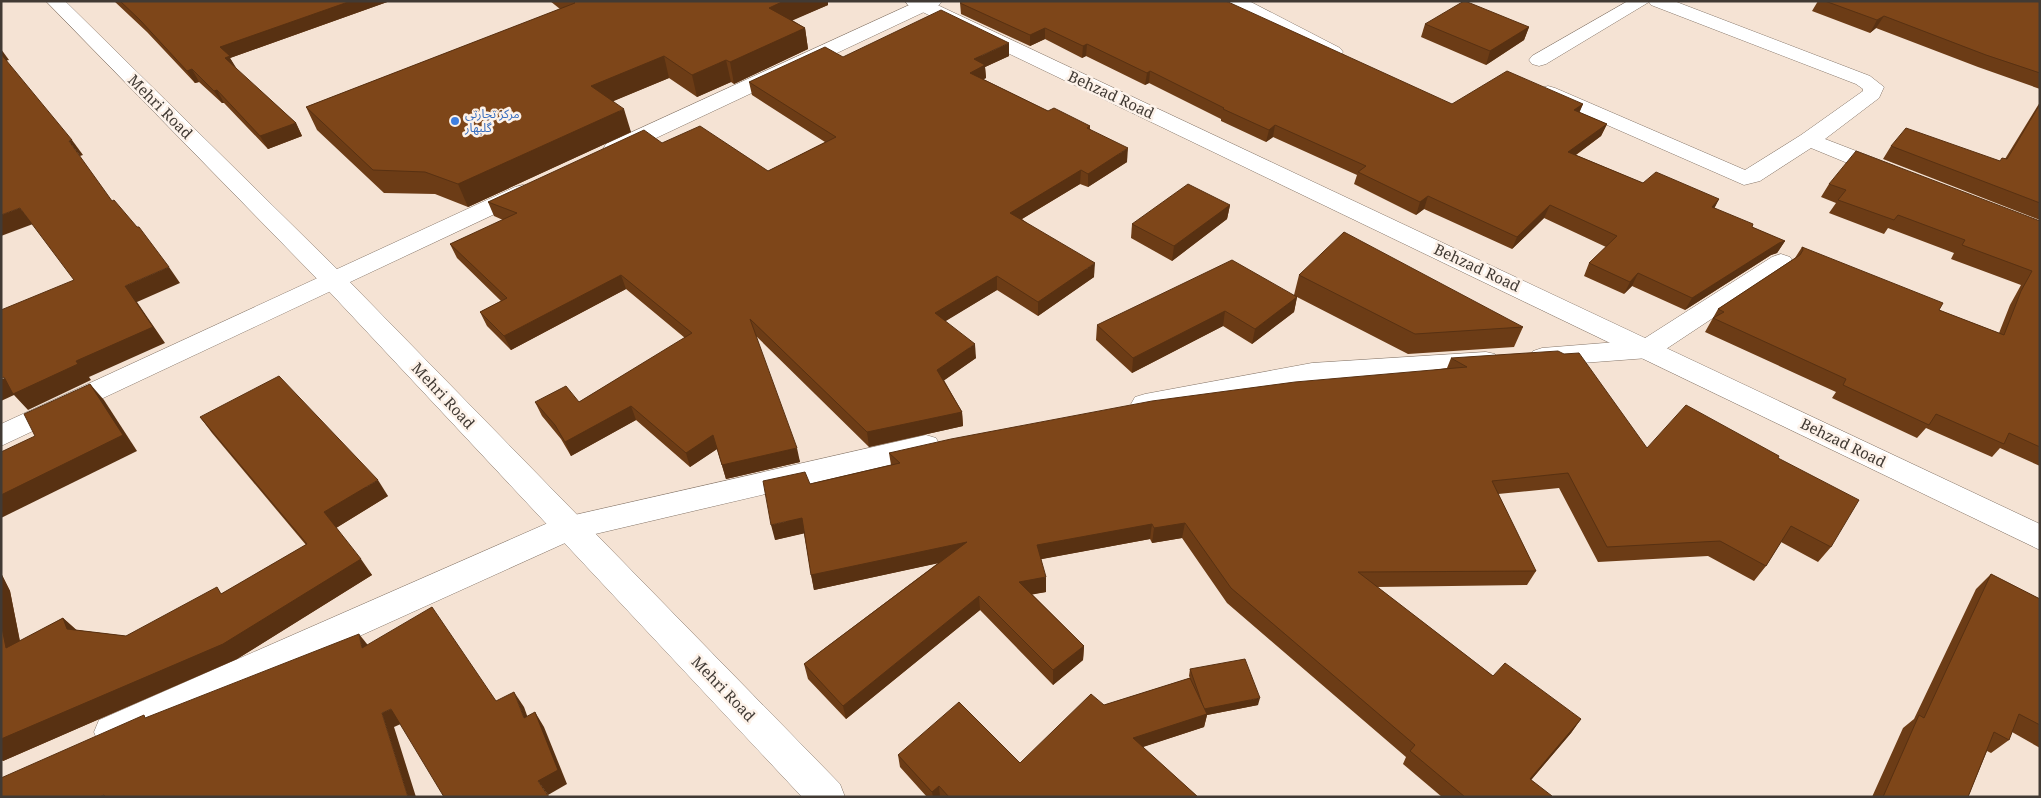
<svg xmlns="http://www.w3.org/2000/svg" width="2041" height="798" font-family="'Noto Serif','Noto Sans Arabic',serif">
	<rect width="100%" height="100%" fill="#f5e3d4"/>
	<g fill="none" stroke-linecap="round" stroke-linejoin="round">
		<g stroke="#867669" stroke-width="1">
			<g id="street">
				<polygon points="918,1 942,1 939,5 622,154 614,155 606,154 603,149 606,144"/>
				<polygon points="1226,1 1249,1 1340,48 1343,52 1340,56 1333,58 1326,56 1229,5"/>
				<polygon points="1628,1 1674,1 1870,76 1884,87 1879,98 1825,139 1895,166 1898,171 1895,176 1887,178 1879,176 1811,148 1760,181 1744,185 1541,96 1538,92 1541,88 1548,86 1555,88 1745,170 1801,135 1863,91 1863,89 1856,84 1651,5 1649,2 1546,64 1539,66 1532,64 1529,60 1532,56"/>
				<polygon points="523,185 531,187 534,192 531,197 1,446 1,424 515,187"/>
				<polygon points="1781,254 1790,257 1793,262 1790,267 1657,355 1648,358 1542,366 1533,363 1529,357 1533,351 1542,348 1642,340 1772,257"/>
				<polygon points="1486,352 1495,354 1499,361 1495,368 1486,370 1312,381 1145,414 1135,411 1131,404 1135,397 1145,394 1312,363"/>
				<polygon points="926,435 936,438 940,446 936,454 574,539 112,748 99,744 94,732 99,720 557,519"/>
			</g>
		</g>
		<g stroke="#867669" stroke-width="1">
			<polygon id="secondary" points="905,1 929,1 2040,524 2040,550 908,5"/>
		</g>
		<g stroke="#867669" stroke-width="1">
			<polygon id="highway" points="46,1 65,1 342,274 840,784 845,797 802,797 324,286"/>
		</g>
		<use href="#street" fill="#fff" fill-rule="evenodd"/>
		<use href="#secondary" fill="#fff" fill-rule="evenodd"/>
		<use href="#highway" fill="#fff" fill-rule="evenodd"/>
	</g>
	<g fill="#6c3c16">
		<polygon points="114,1 390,1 230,58 236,69 296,123 302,136 268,149 224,103 222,103 199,82 195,83 147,32"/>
		<polygon points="550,1 828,1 828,5 792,20 805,28 808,49 734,84 731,82 697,97 669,78 613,101 631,132 468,207 435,194 384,193 317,130 306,107 560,9"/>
		<polygon points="1818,1 2040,1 2040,89 1978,67 1876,28 1870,33 1812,11"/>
		<polygon points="960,3 1452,104 1583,104 1579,112 1607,124 1601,136 1576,155 1643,183 1719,199 1714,208 1752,227 1785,241 1777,253 1771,255 1685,310 1632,286 1624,294 1584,276 1589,263 1606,247 1544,218 1512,249 1424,209 1416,215 1354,184 1357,175 1273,137 1266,142 1221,121 1221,119 1149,83 1145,85 1086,56 1082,58 1045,39 1030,46 961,14"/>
		<polygon points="1425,24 1529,27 1524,40 1486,65 1421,37"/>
		<polygon points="1009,56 985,67 986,78 983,79 1048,111 1090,126 1090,129 1127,162 1088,187 1080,184 1022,219 1094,277 1038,316 997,290 945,321 976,358 944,380 962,412 963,426 869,447 756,336 800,462 726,479 717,449 690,467 636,420 571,456 561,439 542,416 535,402 579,402 685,338 626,289 511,350 487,326 480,312 501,301 457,258 450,244 503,220 494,216 488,202 662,143 768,171 825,142 752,95 749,82 843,57"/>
		<polygon points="2040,102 2040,220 1883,159 1891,146 2000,161 2005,159"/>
		<polygon points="1829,184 2040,221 2040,466 2000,448 1992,457 1926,428 1917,438 1832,398 1836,392 1705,332 1718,309 1795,258 1802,247 1939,310 1999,333 2010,305 2021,285 1951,259 1954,253 1888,228 1884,234 1829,213 1836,203 1821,197"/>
		<polygon points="1230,205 1227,219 1172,261 1131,238 1132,224"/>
		<polygon points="1299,275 1523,327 1514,347 1408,354 1297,297 1294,312 1252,344 1223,326 1132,373 1096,340 1097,325 1294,295"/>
		<polygon points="1451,358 1647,448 1778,458 1831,547 1818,562 1781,542 1766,566 1754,581 1708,556 1598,562 1559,488 1498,494 1536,571 1527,585 1377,587 1493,676 1581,719 1571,733 1531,780 1551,797 1442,797 1403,764 1406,757 1227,603 1182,538 1152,543 1150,539 1041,559 1046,592 1032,594 1084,646 1083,660 1053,685 980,610 846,719 808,679 804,664 938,563 814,590 804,533 775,540 810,484 891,465 889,453 1447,368"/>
		<polygon points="200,417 388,496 336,528 372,575 237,659 3,761 1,759 1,573 10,591 20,641 63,618 76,630 126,636 223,593 306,545 212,433"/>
		<polygon points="1991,574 2040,599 2040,748 2012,732 2009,740 1991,753 1987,751 1968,797 1872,797 1903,728 1914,719 1976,589"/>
		<polygon points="1190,669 1258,705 1207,715 1204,727 1142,747 1198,797 927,797 900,767 898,755 1020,763 1104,705 1190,678 1189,676"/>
	</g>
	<g fill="#583112">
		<polygon points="351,1 390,1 230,58 237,69 225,58 220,47"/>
		<polygon points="784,1 828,1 828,5 773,29 769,8"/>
		<polygon points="1884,16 1876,28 1870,33 1877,20"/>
		<polygon points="1529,27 1524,40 1486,65 1490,51"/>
		<polygon points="805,28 808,49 734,84 730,62"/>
		<polygon points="1045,28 1045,39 1030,46 1030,35"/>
		<polygon points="1009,43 1009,56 985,67 986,78 971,86 970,73 974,59"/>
		<polygon points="1087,44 1086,56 1082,58 1083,46"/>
		<polygon points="1,49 9,60 5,61 1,55"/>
		<polygon points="664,56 669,78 597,108 591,86"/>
		<polygon points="726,60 731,82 697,97 692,75"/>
		<polygon points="192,69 199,82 195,83 187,71"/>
		<polygon points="1150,71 1149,83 1145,85 1147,73"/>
		<polygon points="217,90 224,103 222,103 214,91"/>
		<polygon points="1583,104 1578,116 1574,110"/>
		<polygon points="624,109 631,132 468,207 458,184"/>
		<polygon points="296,123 302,136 268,149 260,136"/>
		<polygon points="1607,124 1601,136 1563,164 1568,152"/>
		<polygon points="1275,125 1273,137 1266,142 1269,130"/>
		<polygon points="72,140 83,155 80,156 69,141"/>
		<polygon points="1128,148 1127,162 1088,187 1088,174"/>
		<polygon points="1081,170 1080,184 1010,226 1010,213"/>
		<polygon points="1428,196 1424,209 1416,215 1420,202"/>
		<polygon points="1719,199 1713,211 1712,207"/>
		<polygon points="1230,205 1227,219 1172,261 1174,246"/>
		<polygon points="1550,205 1544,218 1512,249 1517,237"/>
		<polygon points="20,208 33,224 1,236 1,215"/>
		<polygon points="1785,241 1777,253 1771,255 1685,310 1692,298 1779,243"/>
		<polygon points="1095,263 1094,277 1038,316 1038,302"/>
		<polygon points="169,267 180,283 137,302 165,343 89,377 91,380 28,410 14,395 1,401 1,379 76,361 125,286"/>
		<polygon points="1638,273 1632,286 1624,294 1630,282"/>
		<polygon points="621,275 626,289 511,350 504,336"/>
		<polygon points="997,276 997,290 936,327 935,313"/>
		<polygon points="1297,297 1294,312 1252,344 1255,329"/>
		<polygon points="1225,311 1223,326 1132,373 1133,358"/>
		<polygon points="975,344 976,358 939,384 937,370"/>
		<polygon points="90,384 104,400 137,451 1,518 1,495"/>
		<polygon points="631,406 636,420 571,456 565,442"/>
		<polygon points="962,412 963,426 869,447 867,432"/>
		<polygon points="713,435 717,449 690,467 686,453"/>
		<polygon points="797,448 800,462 726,479 722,465"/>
		<polygon points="378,480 388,496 336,528 324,512"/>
		<polygon points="802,518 806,533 775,540 771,525"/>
		<polygon points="1185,523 1182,538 1152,543 1154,528"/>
		<polygon points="1152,524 1150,539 1037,560 1037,545"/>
		<polygon points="967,542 967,557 814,590 811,575"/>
		<polygon points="361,559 372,575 237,659 3,761 1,759 1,739"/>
		<polygon points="1,573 10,591 24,663 6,648 1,623"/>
		<polygon points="1046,577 1046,592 1019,597 1019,582"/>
		<polygon points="979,596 980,610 846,719 843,706"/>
		<polygon points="63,618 80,633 67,629"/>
		<polygon points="359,634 371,649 362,648"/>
		<polygon points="1084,646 1083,660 1053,685 1053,670"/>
		<polygon points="514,692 524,707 533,732 524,718"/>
		<polygon points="1260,698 1258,705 1207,715 1204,727 1131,751 1133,738 1204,709"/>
		<polygon points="391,709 403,723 394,727 416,797 408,797 382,713"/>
		<polygon points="535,712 544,727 567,784 548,795 538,781"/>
		<polygon points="1581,719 1571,733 1520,793 1530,779"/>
		<polygon points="939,786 940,797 933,797 932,792"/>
	</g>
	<g fill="#7e4619" stroke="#583112">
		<polygon points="120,1 351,1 220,47 230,56 225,58 296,123 260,136 217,90 214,91 192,69 187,71 140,20"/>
		<polygon points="573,1 784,1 769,8 805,28 730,62 726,60 692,75 664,56 591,86 624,109 458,184 425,172 373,170 306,107 575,3"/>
		<polygon points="963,1 1226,1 1452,104 1507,71 1583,104 1574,110 1607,124 1568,152 1643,183 1656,172 1719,199 1712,207 1753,224 1752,227 1785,241 1779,243 1692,298 1638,273 1630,282 1589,263 1617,236 1550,205 1517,237 1428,196 1420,202 1358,172 1366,166 1275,125 1269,130 1223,109 1224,108 1150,71 1147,73 1087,44 1083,46 1045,28 1030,35 960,3"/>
		<polygon points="1464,1 1465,1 1529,27 1490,51 1425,24"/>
		<polygon points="1825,1 2040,1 2040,73 1986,55 1884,16 1877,20"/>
		<polygon points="941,10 1009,43 974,59 985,65 970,73 1048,111 1054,108 1090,126 1087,128 1128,148 1088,174 1081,170 1010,213 1095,263 1038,302 997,276 935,313 975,344 937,370 962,412 867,432 750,319 797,448 722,465 713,435 686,453 631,406 565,442 555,425 535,402 566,386 579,402 692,333 621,275 504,336 480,312 507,298 450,244 517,213 488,202 644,130 662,143 700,126 768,171 836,137 749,82 825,47 843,57"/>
		<polygon points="1,54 72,140 69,141 112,201 114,200 137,227 139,227 169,267 125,286 153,327 76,361 78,364 13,394 4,377 1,379 1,310 74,280 20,208 1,215"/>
		<polygon points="2040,104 2040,203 1891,146 1906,128 2000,161 2002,158 2007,159"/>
		<polygon points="1856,151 2040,221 2040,447 2009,433 2004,444 1936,414 1929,425 1843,385 1846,379 1713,318 1724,312 1718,309 1800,255 1803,250 1802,247 1943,303 1939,310 2004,335 2021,291 2032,271 1962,245 1965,240 1898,215 1894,220 1838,200 1846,190 1829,184"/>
		<polygon points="1188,184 1230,205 1174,246 1132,224"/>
		<polygon points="1344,232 1523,327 1415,334 1299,275"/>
		<polygon points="1232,260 1297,297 1255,329 1225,311 1133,358 1097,325"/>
		<polygon points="1558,351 1564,354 1579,353 1647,448 1686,405 1779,456 1778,458 1859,500 1831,547 1791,526 1766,566 1720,541 1607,547 1568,473 1492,481 1536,571 1358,572 1493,676 1505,663 1581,719 1530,779 1552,796 1551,797 1465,797 1410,751 1415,745 1231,588 1185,523 1154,528 1152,524 1037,545 1046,577 1019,582 1084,646 1053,670 979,596 843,706 804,664 967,542 811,575 802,518 771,525 763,481 805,472 810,484 900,463 889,453 951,439 1152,401 1295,382 1467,367 1451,358"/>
		<polygon points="279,376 378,480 324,512 361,559 223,644 1,739 1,623 6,648 63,618 67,629 126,636 217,587 221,594 307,544 200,417"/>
		<polygon points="90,384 123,435 1,495 1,452 35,436 24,414"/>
		<polygon points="1991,574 2040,599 2040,725 2019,714 2009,740 1994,732 1968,797 1883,797 1919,715 1924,718"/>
		<polygon points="432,607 496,701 514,692 524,718 535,712 558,770 538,781 549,797 444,797 391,709 382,713 408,797 104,797 104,795 100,797 1,797 1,778 144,715 145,718 359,634 362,648"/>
		<polygon points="1245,659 1260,698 1204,709 1190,669"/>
		<polygon points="1190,678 1207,714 1133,738 1198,797 949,797 939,786 932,792 898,755 959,702 1020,763 1091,694 1104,705"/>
	</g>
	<circle fill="#3f7fe0" stroke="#fdf2e9" stroke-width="2" cx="455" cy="121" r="5"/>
	<g text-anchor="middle" stroke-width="5" stroke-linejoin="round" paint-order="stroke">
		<g font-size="12" fill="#366cbe" stroke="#fdf2e9" text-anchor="start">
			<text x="465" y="118">مرکز تجارتی<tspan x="465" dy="14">گلبهار</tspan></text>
		</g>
		<g font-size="15" fill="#413a34" stroke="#fdf2e9">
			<text transform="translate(1111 95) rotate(25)" y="5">Behzad Road</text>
			<text transform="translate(160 107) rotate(45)" y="5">Mehri Road</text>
			<text transform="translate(1477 268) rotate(25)" y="5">Behzad Road</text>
			<text transform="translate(443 396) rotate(47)" y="5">Mehri Road</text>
			<text transform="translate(1843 443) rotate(26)" y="5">Behzad Road</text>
			<text transform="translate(723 689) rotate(46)" y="5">Mehri Road</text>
		</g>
	</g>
	<rect width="2041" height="798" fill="none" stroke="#413a34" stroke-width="5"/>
</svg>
